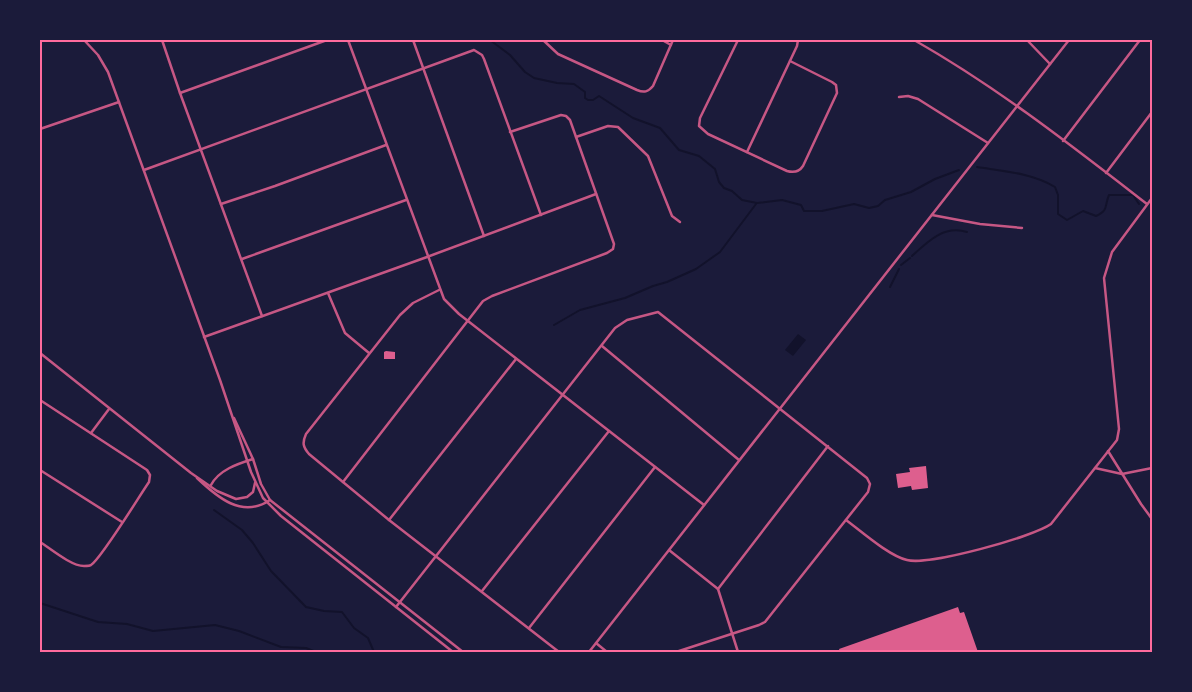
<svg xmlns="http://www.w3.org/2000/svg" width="1192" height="692" font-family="Overpass,sans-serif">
	<rect width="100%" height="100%" fill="#1b1b3a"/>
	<polygon fill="#12122b" points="798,334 806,340 793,356 785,350"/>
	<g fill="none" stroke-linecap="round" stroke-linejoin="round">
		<g stroke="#12122b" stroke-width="2">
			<polyline points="490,40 510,55 525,72 534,78 557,83 574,84 585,92 585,98 588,100 593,100 599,96 633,118 660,128 679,150 699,156 715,169 719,182 724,188 732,191 742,200 757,203 782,200 801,205 804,211 822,211 854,204 869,208 878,206 885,200 911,192 935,179 959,170"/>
			<path d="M977,167C1002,171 1032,173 1055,187L1058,195V214L1067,220L1083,211L1096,216C1109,210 1104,207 1109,195H1133L1139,204"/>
			<path d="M912,256C928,241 944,225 967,232"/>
			<polyline points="901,265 910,258"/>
			<polyline points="890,287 899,269"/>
			<polyline points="554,325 580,310 625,298 653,286 667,282 696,269 720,252 756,204"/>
			<polyline points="214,510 242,530 253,543 271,571 306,607 324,611 342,612 354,628 368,638 374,652"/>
			<polyline points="40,603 98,622 127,624 153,631 215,625 239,631 281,647 306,648 316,652"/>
		</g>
	</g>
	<g fill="#dd5f8e">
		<polygon points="386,351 395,352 395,359 384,359 384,352"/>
		<polygon points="926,466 928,488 912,490 911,486 898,488 896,474 910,472 909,468"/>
		<polygon points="958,607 960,613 964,612 978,652 840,652 839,649"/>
	</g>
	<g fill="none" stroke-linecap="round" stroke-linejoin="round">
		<g stroke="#c65784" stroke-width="2.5">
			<polyline points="162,40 180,93 262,316"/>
			<polyline points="413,40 484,236"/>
			<path d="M543,40L558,54L637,90C644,93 648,92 653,86L673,40"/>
			<polyline points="662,40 671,45"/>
			<path d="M738,40L700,118L699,126L708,134L787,171C794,173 799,172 803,166L837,93L836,85L832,82L790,61"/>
			<path d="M914,40C997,87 1072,146 1147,204"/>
			<polyline points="1027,40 1050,64"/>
			<polyline points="180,93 327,40"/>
			<polyline points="899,97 908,96 918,99 988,143"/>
			<polyline points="40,129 119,102"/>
			<polyline points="576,137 608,126 618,127 648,156 672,216 680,222"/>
			<polyline points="1063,141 1140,40"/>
			<polyline points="747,152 797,46 798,40"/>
			<polyline points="144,170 474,50 482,55 484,59 541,215"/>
			<polyline points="1106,173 1152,112"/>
			<polyline points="221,204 275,186 386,145"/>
			<polyline points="932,215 980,224 1022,228"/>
			<polyline points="242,259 406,200"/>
			<path d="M439,290L413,303L400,315L306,434C302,443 303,447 309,454L389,520L559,652"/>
			<polyline points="328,293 345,333 369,353"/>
			<polyline points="204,337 427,257 596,194"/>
			<polyline points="602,346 739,460"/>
			<path d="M40,400L147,470L150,475L149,482C140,495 101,559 91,565C90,566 86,566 84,566C71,566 51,549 40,542"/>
			<polyline points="91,433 109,409"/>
			<polyline points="1108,451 1141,504 1152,519"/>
			<polyline points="1095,468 1122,474 1152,468"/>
			<polyline points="40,470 122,522"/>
			<polyline points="343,482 483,301 492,296 607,253 613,249 614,244 570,120 566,116 561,115 510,132"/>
			<polyline points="389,520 516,359"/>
			<path d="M846,520C861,531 889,556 907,560C928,566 1033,537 1051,524L1117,440L1119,429L1104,278L1112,252L1152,198"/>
			<polyline points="669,550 718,589 738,652"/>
			<polyline points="718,589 828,446"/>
			<polyline points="482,591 609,431"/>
			<polyline points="396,607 615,328 627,320 658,312 867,478 870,484 868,492 765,622 759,625 676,652"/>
			<polyline points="529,628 655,467"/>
			<polyline points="596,643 607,652"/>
		</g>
		<g stroke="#c65784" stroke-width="2.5">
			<polyline points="84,40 98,55 108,72 220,380 251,472 263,498 281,516 453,652"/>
			<polyline points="348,40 444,299 459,314 704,505"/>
			<polyline points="40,353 191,473 217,491 236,499 247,497 253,492 255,483"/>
			<polyline points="234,418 253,459 261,484 270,500 463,652"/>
			<path d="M197,478C217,497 242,519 270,500"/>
			<path d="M211,485C219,470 237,464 253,459"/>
			<polyline points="589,652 1069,40"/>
		</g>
	</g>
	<rect width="1192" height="692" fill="none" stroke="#1b1b3a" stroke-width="82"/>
	<rect x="41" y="41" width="1110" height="610" fill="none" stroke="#ff6b9d" stroke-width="2"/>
</svg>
